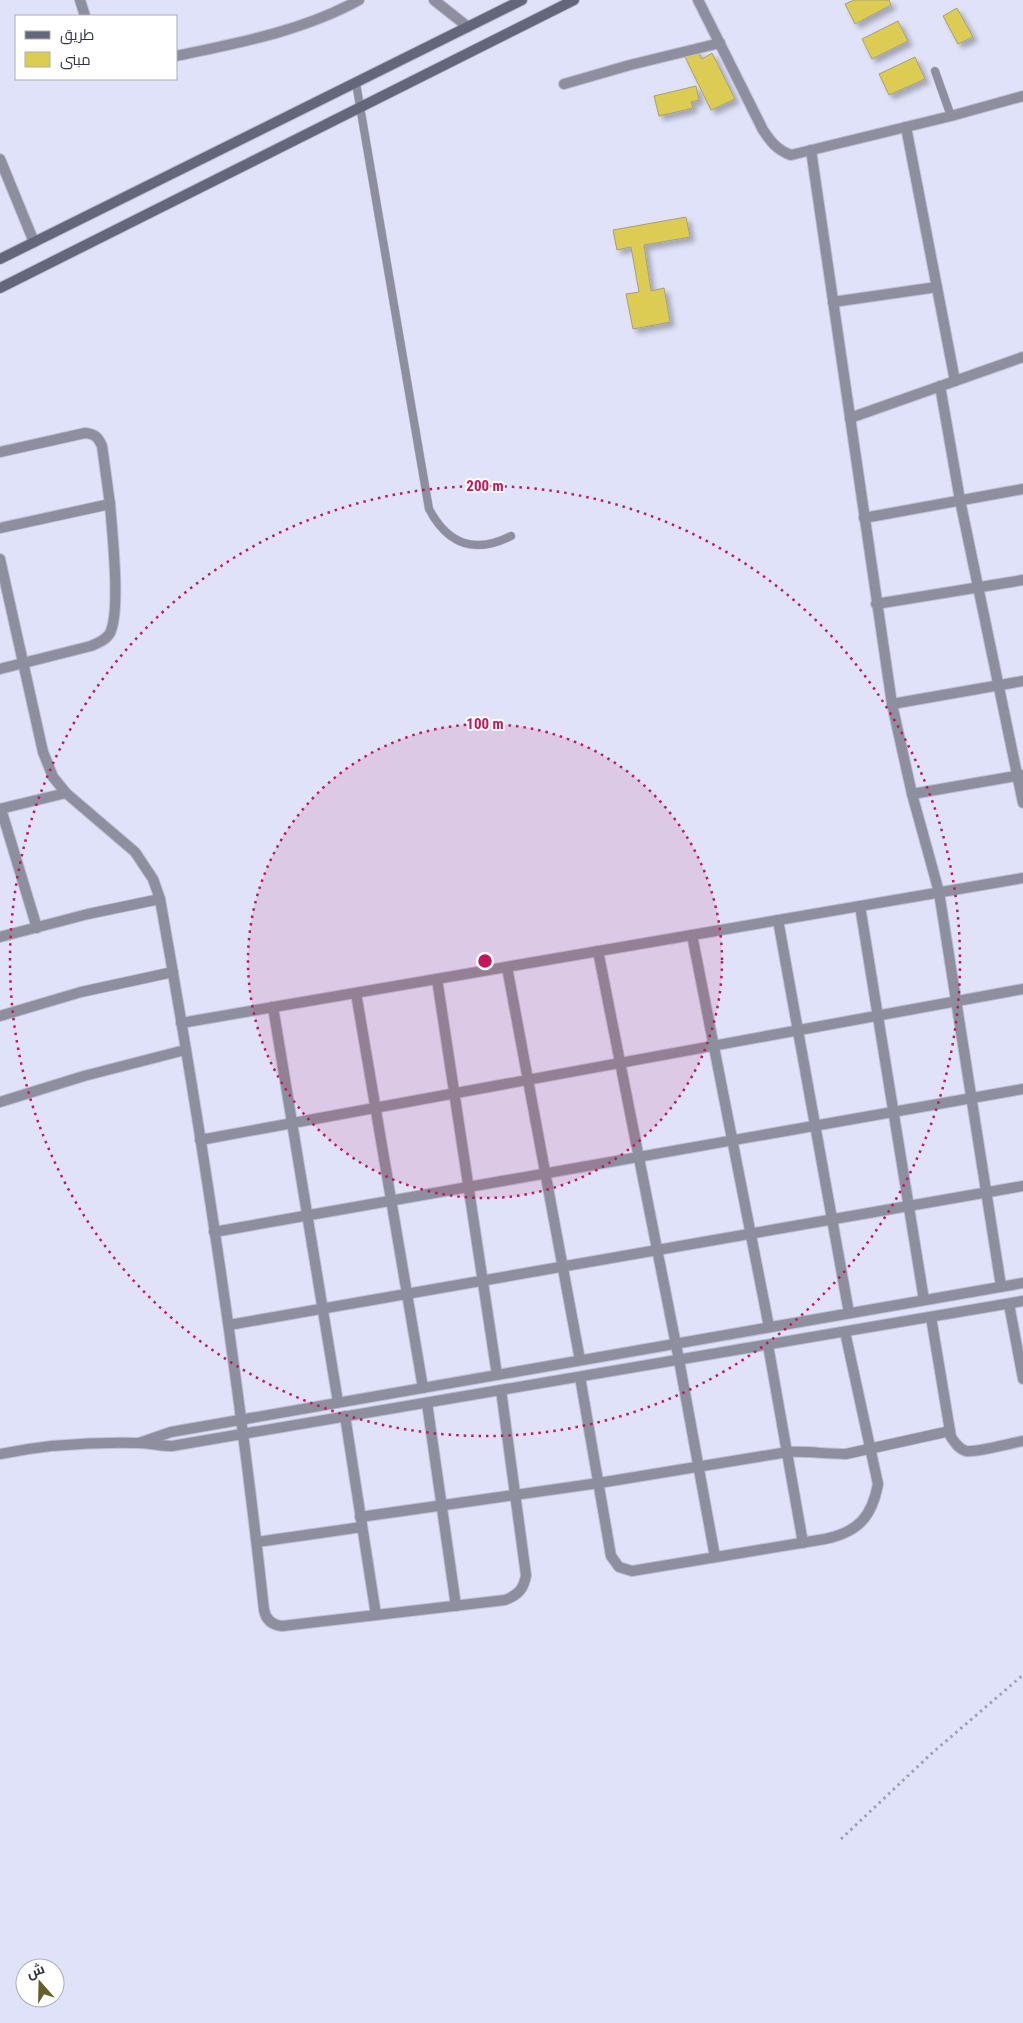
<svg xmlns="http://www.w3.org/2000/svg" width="1023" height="2023" font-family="'Roboto Condensed',Cairo,sans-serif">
	<defs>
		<filter id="shadow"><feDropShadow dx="4.5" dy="4.5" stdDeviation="2.5" flood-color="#0004"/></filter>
	</defs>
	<rect width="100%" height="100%" fill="#e0e2f9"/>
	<g fill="#ddcc52" stroke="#a49f7b" filter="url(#shadow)">
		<polygon points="854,0 889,0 891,5 855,24 845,4"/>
		<polygon points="957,8 973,37 958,44 943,16"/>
		<polygon points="898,21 908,41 872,59 862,39"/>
		<polygon points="698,51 702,59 712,53 735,99 711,110 685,57"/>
		<polygon points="915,57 925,79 889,95 879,74"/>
		<polygon points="696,86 699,100 691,102 693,108 659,116 654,96"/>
		<polygon points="686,217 690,237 644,245 651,291 664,288 670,322 633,329 626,294 639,292 631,247 617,250 613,230"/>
	</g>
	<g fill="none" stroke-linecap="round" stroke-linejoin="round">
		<g stroke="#bdbfd4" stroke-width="9">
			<g id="service">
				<polyline points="935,71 951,116"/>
				<path d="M356,83L429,509C448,545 475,554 511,536"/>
			</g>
		</g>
		<g stroke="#bdbfd4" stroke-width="12">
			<g id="minor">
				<polyline points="80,0 85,16"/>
				<polyline points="434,0 468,27"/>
				<path d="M698,0L763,130C771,142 777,150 791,155L951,116L1023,96"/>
				<path d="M176,56C238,43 303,31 359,0"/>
				<polyline points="564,84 630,65 720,43"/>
				<polyline points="906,127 955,381"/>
				<polyline points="811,150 892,704 912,794 939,892 1001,1286"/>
				<polyline points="0,159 34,242"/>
				<polyline points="833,302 937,287"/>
				<polyline points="940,386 960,500 1023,803"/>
				<polyline points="850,418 1023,357"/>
				<path d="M0,452L85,433C95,434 98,437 102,446L110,504L0,528"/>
				<polyline points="864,518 1023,489"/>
				<path d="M0,559L43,752L53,777L66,793L135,852L153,879L160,899C202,1134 238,1371 264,1610C266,1620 272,1625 282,1626L505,1600C518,1595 524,1589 526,1575L501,1390"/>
				<polyline points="876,604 1023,580"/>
				<path d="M0,669L91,646C98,643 106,640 110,633C121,611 112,531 110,504"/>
				<polyline points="892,704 1023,681"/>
				<polyline points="912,794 1022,775"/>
				<polyline points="0,809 66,793"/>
				<polyline points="1,809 37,928"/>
				<polyline points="860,906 924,1300"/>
				<polyline points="778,920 849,1313"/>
				<polyline points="692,935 769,1327"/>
				<polyline points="0,937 88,914 160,899"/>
				<polyline points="598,951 679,1360 715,1557"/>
				<polyline points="507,967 580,1360"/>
				<polyline points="437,979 497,1375"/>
				<polyline points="356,993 423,1388"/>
				<polyline points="273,1007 338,1402"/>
				<polyline points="0,1016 81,992 173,972"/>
				<polyline points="181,1023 1023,878"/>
				<polyline points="0,1102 84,1076 185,1050"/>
				<polyline points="200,1140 1023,989"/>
				<polyline points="214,1232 1023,1089"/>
				<polyline points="1009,1304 1023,1379"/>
				<path d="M931,1317L951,1437C955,1443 959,1449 966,1451C976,1453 1011,1443 1023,1441"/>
				<polyline points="229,1325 1023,1186"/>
				<polyline points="768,1345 803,1543"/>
				<path d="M580,1377L611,1556L619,1567L632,1571L825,1539C858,1532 872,1517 878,1484L845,1332"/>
				<polyline points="427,1403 456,1606"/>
				<polyline points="345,1416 376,1615"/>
				<polyline points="139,1443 171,1432 1023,1283"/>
				<path d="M0,1454C45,1445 92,1442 137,1443C149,1443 160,1446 172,1446L1023,1301"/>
				<path d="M360,1517L599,1483L788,1452C807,1451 826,1454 846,1454L950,1431"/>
				<polyline points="257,1542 362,1527"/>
			</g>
		</g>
		<g stroke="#bdbfd4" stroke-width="12">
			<g id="secondary">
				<polyline points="0,259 522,0"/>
				<polyline points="0,288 574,0"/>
			</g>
		</g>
		<polyline stroke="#9ea0b4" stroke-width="3" stroke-dasharray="2.5 4" stroke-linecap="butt" points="841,1839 931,1754 1023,1675"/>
		<use href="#service" stroke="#8d8f9e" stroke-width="8"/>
		<use href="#minor" stroke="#8d8f9e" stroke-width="10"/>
		<use href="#secondary" stroke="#64667c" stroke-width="10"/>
	</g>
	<circle cx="485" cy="961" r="237" fill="#c2185b" fill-opacity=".12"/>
	<g fill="none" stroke="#c2185b" stroke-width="2.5" stroke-dasharray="2.5 5">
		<circle cx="485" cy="961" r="237"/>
		<circle cx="485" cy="961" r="475"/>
	</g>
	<circle cx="485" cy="961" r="8" fill="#c2185b" stroke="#fff" stroke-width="2.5"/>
	<g font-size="15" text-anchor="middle" font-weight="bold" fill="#c2185b" stroke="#fff" stroke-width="4" stroke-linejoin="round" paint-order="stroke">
		<text x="485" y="491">200 m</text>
		<text x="485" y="729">100 m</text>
	</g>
	<rect x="15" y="15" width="162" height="65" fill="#ffffff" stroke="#adadb3"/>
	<rect x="25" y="31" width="25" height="8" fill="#64667c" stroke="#adadb3"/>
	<text x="60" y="40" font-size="15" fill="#323342">طريق</text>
	<rect x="25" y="52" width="25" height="15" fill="#ddcc52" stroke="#adadb3"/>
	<text x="60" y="65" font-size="15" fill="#323342">مبنى</text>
	<g transform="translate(40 1983) rotate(340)"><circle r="24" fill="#ffffff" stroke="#adadb3"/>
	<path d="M0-4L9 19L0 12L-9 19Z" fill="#655e2a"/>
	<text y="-8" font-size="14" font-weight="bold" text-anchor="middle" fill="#323342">ش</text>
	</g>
</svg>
